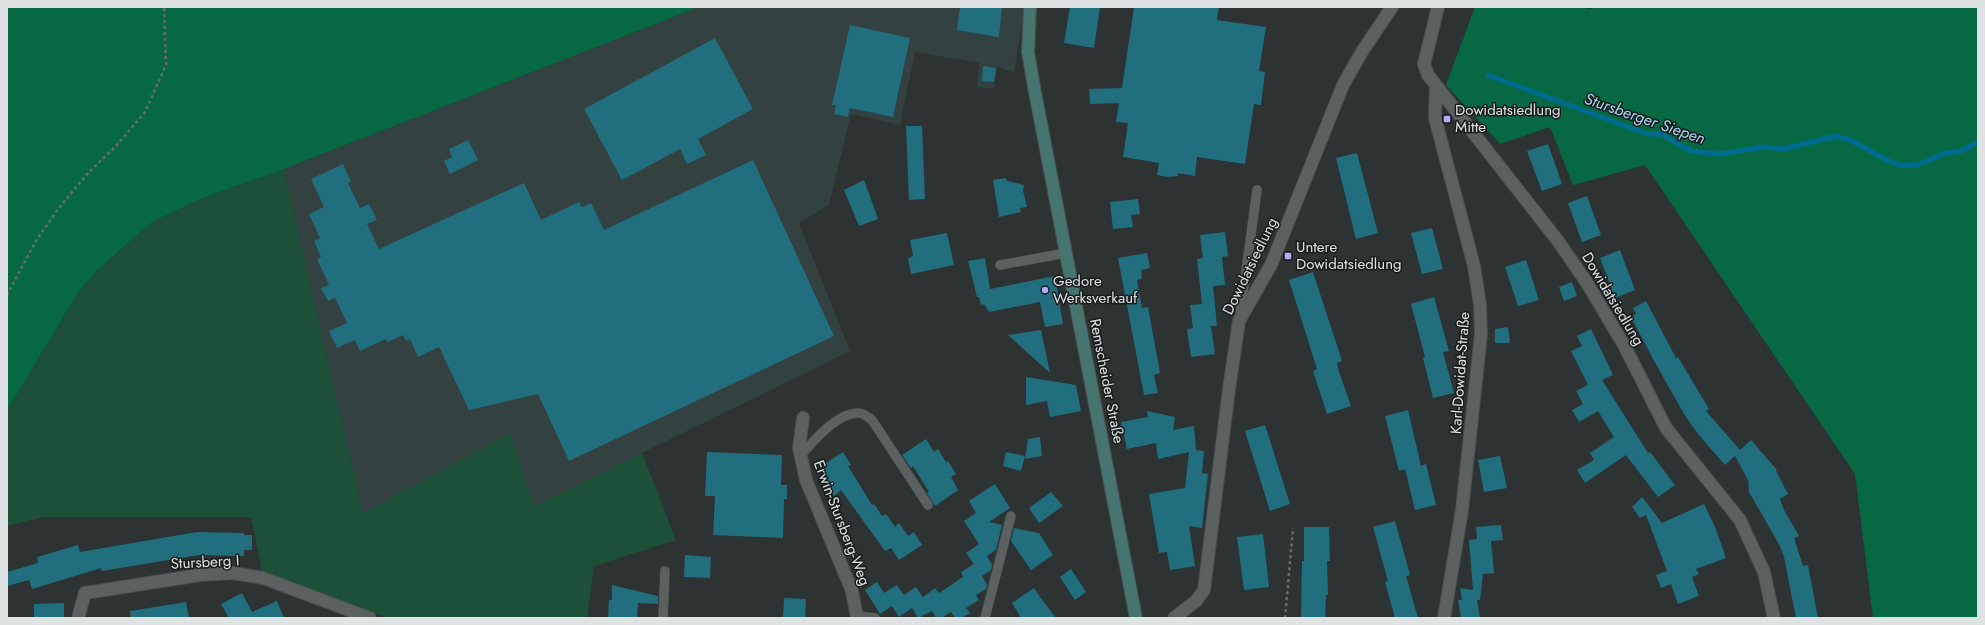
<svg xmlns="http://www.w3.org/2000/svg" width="1985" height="625" font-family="Jost,sans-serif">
	<rect width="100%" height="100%" fill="#2d3332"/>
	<polygon fill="#334141" points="699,7 1025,7 1014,72 997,67 994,89 977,87 979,63 915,52 900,125 851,114 829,205 799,223 850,351 534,506 510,434 363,513 284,169"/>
	<polygon fill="#1c5038" points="284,169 363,513 510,433 534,506 642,453 676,540 594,566 587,618 388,618 262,571 251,517 44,517 7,526 7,411 77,294 95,272 152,222 200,199"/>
	<g fill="#076944">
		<polygon points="7,7 699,7 284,169 200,199 152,222 95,272 77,294 7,411"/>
		<polygon points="1475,7 1587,7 1587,9 1602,7 1978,7 1978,618 1873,618 1855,474 1645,165 1573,185 1550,127 1500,144 1446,85"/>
	</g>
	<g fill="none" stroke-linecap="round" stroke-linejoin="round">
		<polyline stroke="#006b91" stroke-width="5" points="1488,75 1631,128 1648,134 1661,134 1691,151 1720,154 1764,147 1783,149 1836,136 1850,140 1889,161 1900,165 1917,165 1946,153 1961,151 1978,142"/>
	</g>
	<g fill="#216e7e">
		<polygon points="960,7 1002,7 999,37 957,30"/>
		<polygon points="1070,7 1100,7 1094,48 1064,43"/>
		<polygon points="1134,7 1219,7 1217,20 1266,27 1259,71 1265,72 1261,105 1254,104 1245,164 1197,157 1195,176 1178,173 1178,176 1168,177 1157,175 1159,163 1123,157 1128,123 1116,122 1119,103 1090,104 1089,89 1122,88"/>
		<polygon points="850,25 910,38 893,117 850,108 848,117 834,114 836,105 832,105"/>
		<polygon points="715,38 753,109 698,139 706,155 687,164 680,149 622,180 584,109"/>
		<polygon points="983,66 996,68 994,82 982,81"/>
		<polygon points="906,126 922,126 925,199 909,200"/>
		<polygon points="468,140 478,160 450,174 444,161 452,157 449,149"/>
		<polygon points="1548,144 1562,184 1542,191 1527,151"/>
		<polygon points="1357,153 1378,233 1356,239 1336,158"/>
		<polygon points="753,160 834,336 569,461 538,394 469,410 439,347 418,357 410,339 406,341 403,335 387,342 386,339 360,351 355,340 337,348 329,331 347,323 335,298 328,301 321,288 329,285 317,259 321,257 314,241 320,238 309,214 324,207 311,179 343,164 351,182 348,183 360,208 369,204 377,220 367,224 379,249 524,183 541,220 579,202 582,207 591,203 604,230"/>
		<polygon points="1006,178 1007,181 1024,185 1023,191 1027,207 1020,208 1021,212 999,217 993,180"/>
		<polygon points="864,180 878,219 859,226 844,190"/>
		<polygon points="1587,196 1601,235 1582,242 1568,203"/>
		<polygon points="1138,199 1140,214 1131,215 1133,227 1113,229 1110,202"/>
		<polygon points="1432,228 1443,269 1422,274 1411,233"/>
		<polygon points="1225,232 1228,256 1222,257 1225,285 1213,286 1217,326 1211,326 1215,354 1191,357 1187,329 1193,328 1190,305 1202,304 1197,259 1203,258 1200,235"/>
		<polygon points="947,233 954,265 911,274 908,259 913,256 910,240"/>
		<polygon points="1620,250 1635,290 1615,298 1600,258"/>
		<polygon points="1147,253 1150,268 1141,270 1142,279 1137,280 1142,308 1148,307 1160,373 1154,375 1158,393 1144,395 1118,258"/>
		<polygon points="985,258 990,289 1055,276 1063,324 1045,327 1040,302 989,312 984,304 981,305 979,297 977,297 968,261"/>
		<polygon points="1526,260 1539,300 1518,306 1505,267"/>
		<polygon points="1313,272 1342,361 1337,363 1339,372 1351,406 1327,414 1313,371 1317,369 1289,280"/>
		<polygon points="1572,282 1577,296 1564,301 1559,287"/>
		<polygon points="1434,297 1449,351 1443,352 1454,393 1433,398 1423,358 1425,357 1411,304"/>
		<polygon points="1646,301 1676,358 1678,357 1709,409 1706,411 1740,450 1751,440 1777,470 1776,471 1788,494 1780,499 1784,510 1799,536 1794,538 1803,566 1808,565 1818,618 1796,618 1784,557 1780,546 1749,492 1748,480 1735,456 1725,465 1698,434 1684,414 1653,359 1631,317 1636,314 1633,308"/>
		<polygon points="1508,327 1510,343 1495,343 1495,329"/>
		<polygon points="1591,329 1613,375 1602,380 1648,453 1650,452 1675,485 1658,497 1626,455 1585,483 1577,470 1594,460 1590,453 1614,437 1598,411 1579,422 1572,410 1583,404 1576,391 1588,385 1571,351 1582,346 1577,336"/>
		<polygon points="1041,330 1050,373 1008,335"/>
		<polygon points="1026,377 1076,385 1081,411 1050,417 1047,401 1026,405"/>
		<polygon points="1408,410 1421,466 1426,464 1436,505 1415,510 1405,469 1399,471 1385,416"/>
		<polygon points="1147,411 1175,417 1173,430 1194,426 1196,450 1204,451 1202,473 1208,474 1202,528 1189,526 1195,566 1170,570 1167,552 1159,553 1149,494 1185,488 1189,452 1158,459 1156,443 1127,449 1121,422 1148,417"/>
		<polygon points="1265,425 1290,504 1270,511 1245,431"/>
		<polygon points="1040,437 1042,456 1025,459 1028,439"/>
		<polygon points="926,439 934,452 938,449 946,462 948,461 956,474 951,477 958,490 935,506 927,493 929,492 913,466 911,468 902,455"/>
		<polygon points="707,452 782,455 781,485 787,485 787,499 784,499 783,538 713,535 715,496 705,496"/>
		<polygon points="843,452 851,465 848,466 872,505 874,504 882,516 886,514 895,527 899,523 908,536 914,532 922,545 899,560 891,548 885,551 841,490 834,496 824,482 828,480 820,467"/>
		<polygon points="1006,452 1025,456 1021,471 1003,466"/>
		<polygon points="1500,456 1507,488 1484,492 1478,460"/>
		<polygon points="995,484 1010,508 989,522 1002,525 996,550 987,556 992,565 991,570 982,576 987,585 986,589 976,595 979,600 966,608 970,613 961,618 955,618 951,612 941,618 936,618 932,611 918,618 912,608 899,617 892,606 880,614 865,590 877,582 884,593 897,585 904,595 916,587 923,597 935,588 939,593 963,577 961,572 974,564 966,553 979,544 964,521 976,513 969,501"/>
		<polygon points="1051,492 1063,506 1039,523 1029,508"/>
		<polygon points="1642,497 1662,523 1704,504 1715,527 1726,558 1696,569 1699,574 1692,577 1699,596 1678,604 1671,584 1661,588 1656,575 1667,571 1646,515 1640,518 1632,507"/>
		<polygon points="1395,521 1410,575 1406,576 1418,618 1395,618 1385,582 1388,581 1373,527"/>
		<polygon points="1501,525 1503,540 1491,541 1494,573 1483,574 1480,600 1477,600 1480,618 1461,618 1458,600 1462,600 1460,588 1473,590 1469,540 1477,539 1476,527"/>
		<polygon points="1304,527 1329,527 1330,561 1327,561 1328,595 1326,595 1325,618 1301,618 1302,561 1304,561"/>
		<polygon points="1014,528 1039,533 1053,555 1031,570 1011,541"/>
		<polygon points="197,532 244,533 244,535 252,535 252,550 244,550 244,556 199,555 102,571 101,568 32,589 29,580 7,586 7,572 38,563 37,557 78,545 80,552"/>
		<polygon points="1263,534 1269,587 1244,590 1237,537"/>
		<polygon points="685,555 711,557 710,578 684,577"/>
		<polygon points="1071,569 1086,592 1075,600 1060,577"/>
		<polygon points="612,585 658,596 658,604 638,603 637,618 608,618 609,600 612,600"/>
		<polygon points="1034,588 1040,597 1056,618 1021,618 1012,603"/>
		<polygon points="242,593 252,612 277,601 284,618 229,618 221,604"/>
		<polygon points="784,598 806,599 805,618 783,618"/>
		<polygon points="186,602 189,618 131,618 130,611"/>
		<polygon points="64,603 64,618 34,618 34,604"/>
	</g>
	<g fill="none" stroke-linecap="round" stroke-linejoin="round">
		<g stroke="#4a4e4e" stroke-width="10">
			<g id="service">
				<polyline points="1000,265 1066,253"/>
				<polyline points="1240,315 1257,190"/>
				<path d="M800,456C813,442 836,413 858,413C863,413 868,417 872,420L928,505"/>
				<polyline points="857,616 875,618"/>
				<polyline points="663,618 665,571"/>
				<polyline points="985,618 1011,516"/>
			</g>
		</g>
		<g stroke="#4a4e4e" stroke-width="14">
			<g id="minor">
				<polyline points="1438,7 1424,64 1428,75 1558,241 1587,283 1625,347 1666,428 1740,520 1764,572 1774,618"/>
				<polyline points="1436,86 1435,118 1474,266 1480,305 1481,334 1462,510 1444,618"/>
				<polyline points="803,418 799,448 806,480 852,591 857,618"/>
				<polyline points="78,618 85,593 200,575 233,573 263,578 370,618"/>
				<polyline points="1174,618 1196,601 1204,590 1229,389 1239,321 1271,265 1343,85 1363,50 1392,7"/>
			</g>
		</g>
		<g stroke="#4a4e4e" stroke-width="14">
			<polyline id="secondary" points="1030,7 1028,52 1034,87 1136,618"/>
		</g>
		<g stroke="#686d6c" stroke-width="2.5" stroke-dasharray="3 3" stroke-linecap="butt">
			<polyline points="7,295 37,239 62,204 89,172 116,146 145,112 166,65 164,7"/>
			<polyline points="1285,618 1293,528"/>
		</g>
		<use href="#service" stroke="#5b6161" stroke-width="9"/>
		<use href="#minor" stroke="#5b6161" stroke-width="12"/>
		<use href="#secondary" stroke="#44766f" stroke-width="12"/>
	</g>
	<g fill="#b2adf9" stroke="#171a1a" stroke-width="1.5">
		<rect x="1443" y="115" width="8" height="8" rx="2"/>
		<rect x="1284" y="252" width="8" height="8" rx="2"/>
		<circle cx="1045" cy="290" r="4"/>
	</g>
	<g text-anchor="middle" stroke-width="3" stroke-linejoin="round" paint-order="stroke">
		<g font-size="15" fill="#dfe3e3" stroke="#171a1a" text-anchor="start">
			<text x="1455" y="115">Dowidatsiedlung<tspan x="1455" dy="17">Mitte</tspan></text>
			<text x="1296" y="252">Untere<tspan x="1296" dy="17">Dowidatsiedlung</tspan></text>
			<text x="1053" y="286">Gedore<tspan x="1053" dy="17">Werksverkauf</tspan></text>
		</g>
		<g font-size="15" fill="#dfe3e3" stroke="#171a1a">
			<text transform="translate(1250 266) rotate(-64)" y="5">Dowidatsiedlung</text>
			<text transform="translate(1613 299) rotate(59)" y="5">Dowidatsiedlung</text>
			<text transform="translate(1460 373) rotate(-86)" y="5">Karl-Dowidat-Straße</text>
			<text transform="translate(1107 381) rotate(79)" y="5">Remscheider Straße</text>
			<text transform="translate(842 523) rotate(69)" y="5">Erwin-Stursberg-Weg</text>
			<text transform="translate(205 562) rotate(-3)" y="5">Stursberg I</text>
		</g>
		<g font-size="16" font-style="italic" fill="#a7d7f2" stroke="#171a1a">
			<text transform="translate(1645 118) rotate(19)" y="6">Stursberger Siepen</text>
		</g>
	</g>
	<rect width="1985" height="625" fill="none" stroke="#dfe3e3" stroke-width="16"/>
</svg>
